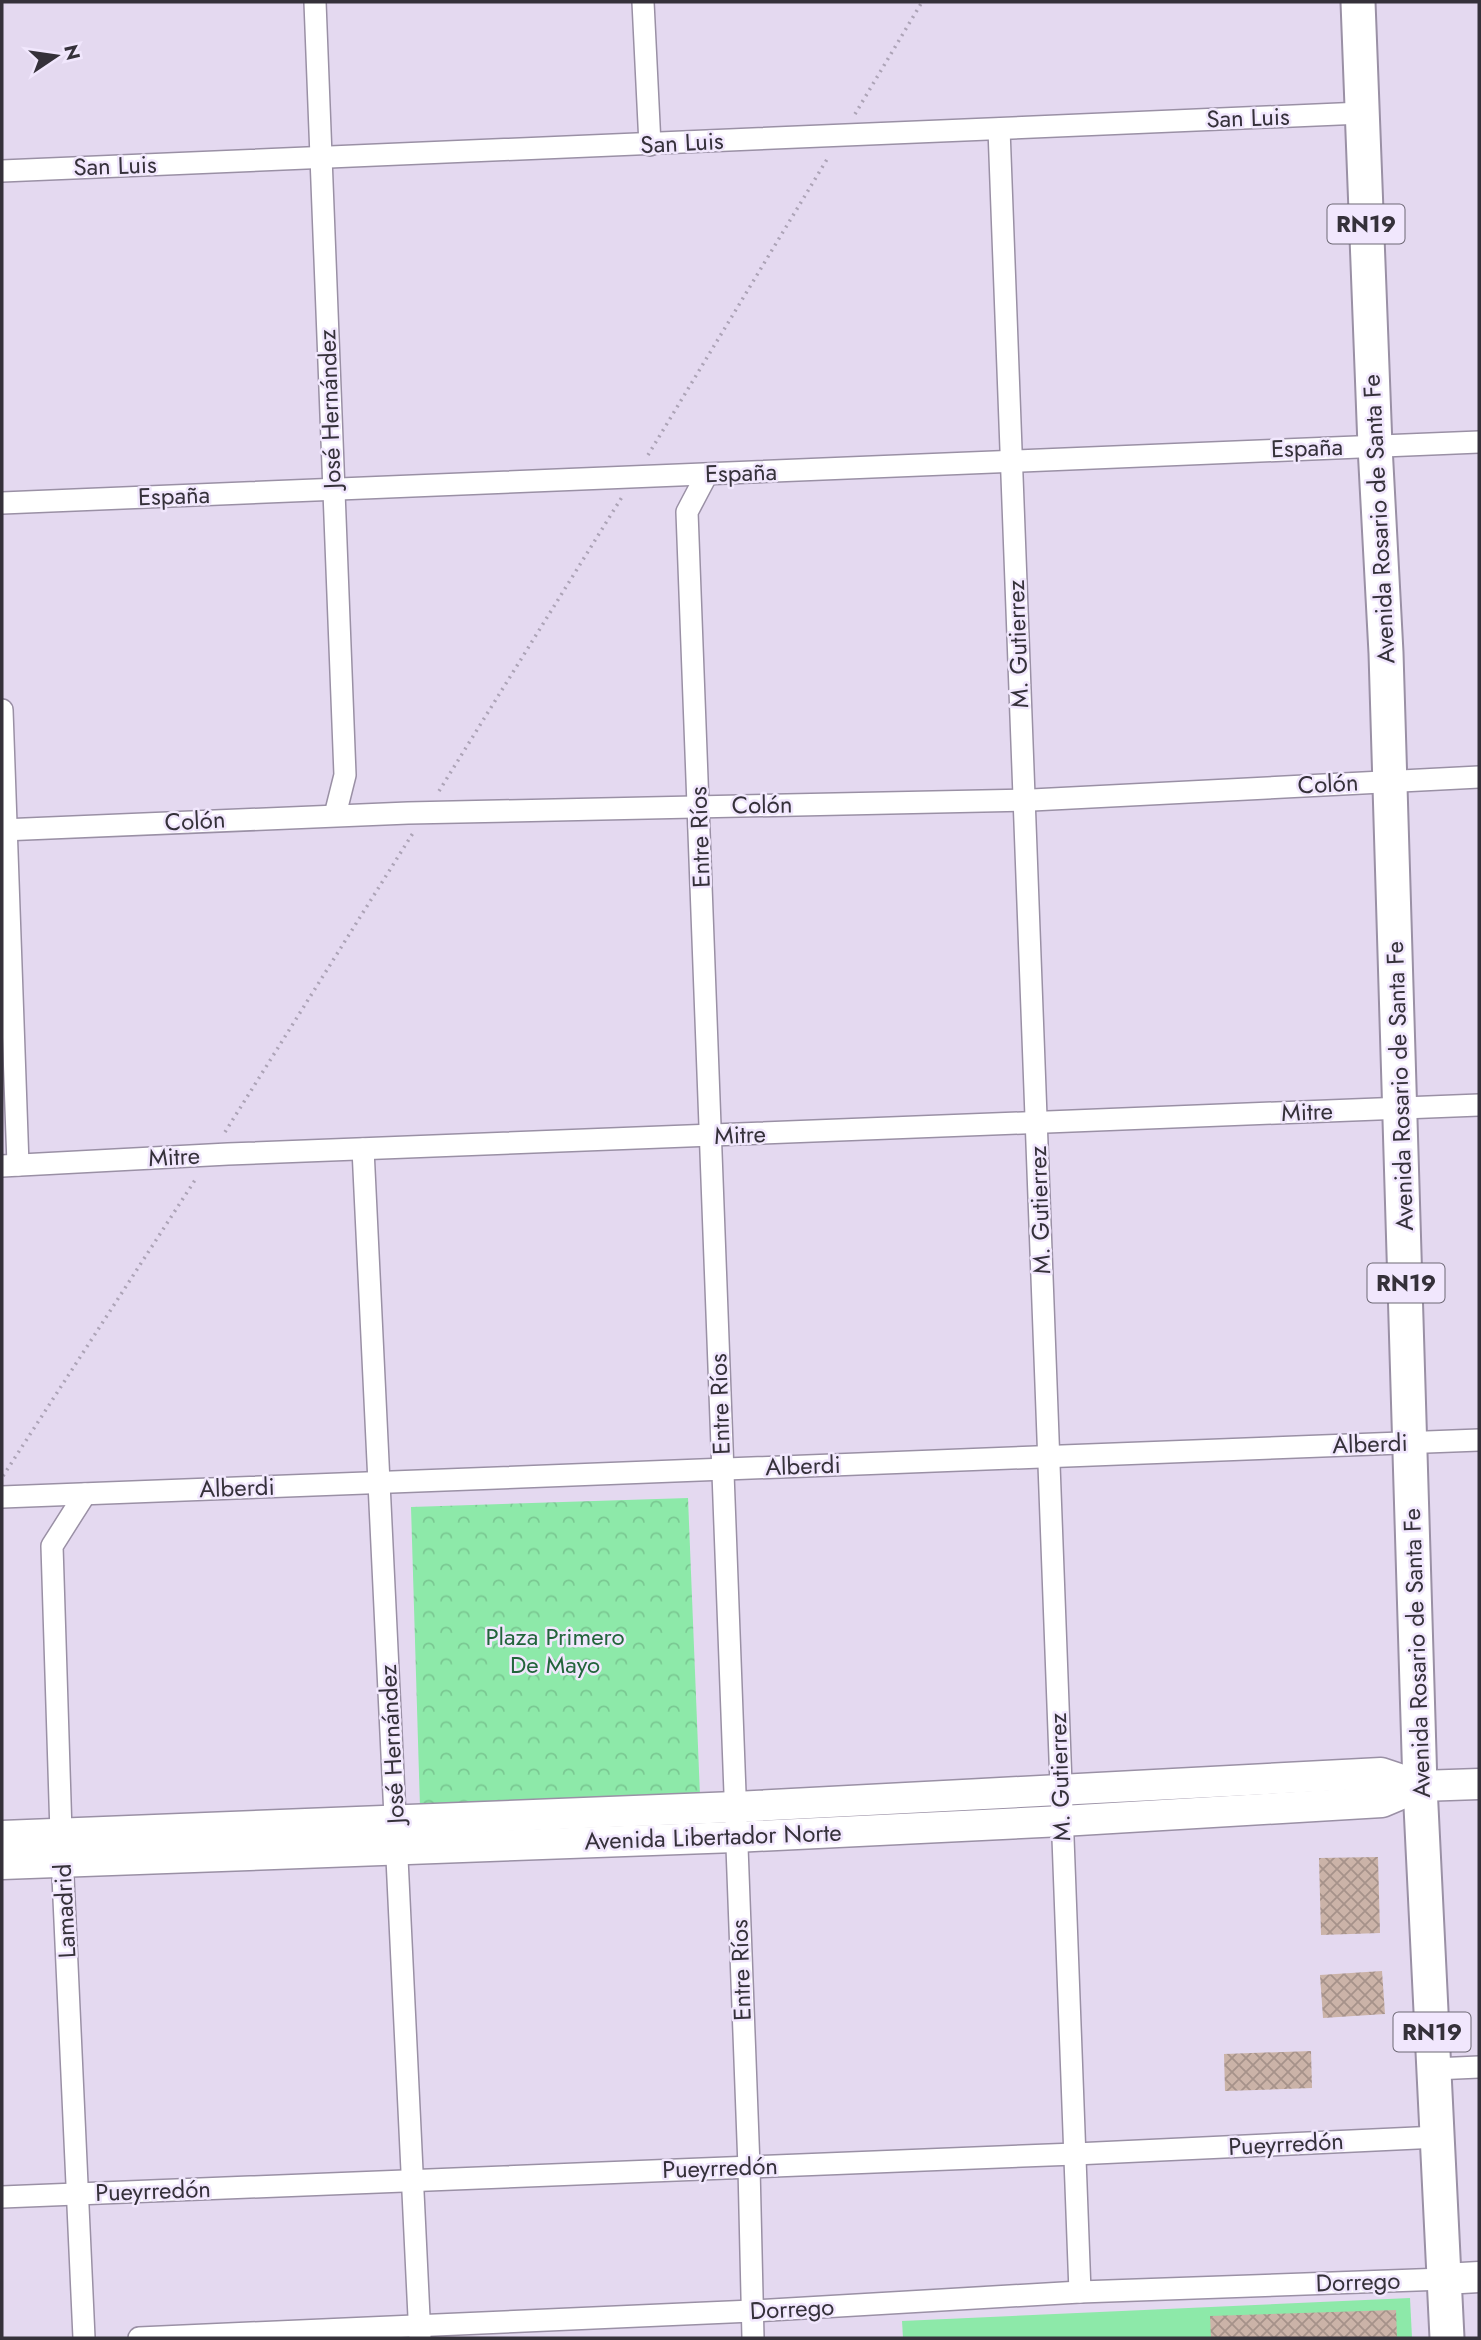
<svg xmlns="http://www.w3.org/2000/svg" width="1481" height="2340" font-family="Jost,sans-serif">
	<defs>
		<pattern id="park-crowns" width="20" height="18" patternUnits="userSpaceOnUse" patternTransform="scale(1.75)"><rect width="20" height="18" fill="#8de9a9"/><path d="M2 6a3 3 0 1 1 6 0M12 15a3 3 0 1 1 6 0" fill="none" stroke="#7ac892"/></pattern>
		<pattern id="building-cross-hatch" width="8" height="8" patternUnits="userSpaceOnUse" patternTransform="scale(1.75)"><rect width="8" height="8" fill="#cbb3a8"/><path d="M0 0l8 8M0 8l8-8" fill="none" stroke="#a6928a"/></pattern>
	</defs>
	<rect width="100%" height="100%" fill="#e4d9f0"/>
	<polygon fill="url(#park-crowns)" points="688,1498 700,1796 420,1808 411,1507"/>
	<polygon fill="#8de9a9" points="1410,2298 1412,2338 903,2338 902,2321"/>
	<g fill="url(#building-cross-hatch)">
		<polygon points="1378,1857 1380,1933 1321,1935 1319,1858"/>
		<polygon points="1382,1971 1385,2014 1323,2018 1320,1975"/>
		<polygon points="1311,2051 1312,2088 1225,2091 1224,2054"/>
		<polygon points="1396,2310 1397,2338 1211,2338 1210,2316"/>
	</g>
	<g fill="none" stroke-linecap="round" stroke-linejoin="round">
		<g stroke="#9a90a5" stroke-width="24">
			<g id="street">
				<polyline points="315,2 345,775 335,815"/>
				<polyline points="643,2 650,145"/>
				<polyline points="999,129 1080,2292"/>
				<polyline points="2,171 1362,113"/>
				<polyline points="707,474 687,512 749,2167 753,2338"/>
				<polyline points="2,503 1479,442"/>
				<polyline points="2,710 18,1165"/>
				<polyline points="2,830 408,813 1032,800 1479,777"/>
				<polyline points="363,1149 420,2338"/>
				<polyline points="2,1166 228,1154 1479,1105"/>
				<polyline points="2,1497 1479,1440"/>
				<polyline points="1434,2069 1479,2067"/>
				<polyline points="2,2197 1075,2154 1438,2137"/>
				<polyline points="84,2338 61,1833 52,1546 85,1494"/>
				<polyline points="139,2338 752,2311 1080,2292 1444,2279"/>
			</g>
		</g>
		<g stroke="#9a90a5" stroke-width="33">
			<g id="secondary">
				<polyline points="2,1836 735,1807 1381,1773 1420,1786 1479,1784"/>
				<polyline points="2,1864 735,1837 1062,1821 1382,1802 1420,1786"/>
				<polyline points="1444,2279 1479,2277"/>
			</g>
		</g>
		<g stroke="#9a90a5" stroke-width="37">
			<polyline id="primary" points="1358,2 1375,446 1386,653 1420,1786 1447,2338"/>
		</g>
		<g stroke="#aca3b6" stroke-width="3.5" stroke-dasharray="2 5" stroke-linecap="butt">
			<polyline points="855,114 922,2"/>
			<polyline points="648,455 829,156"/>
			<polyline points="439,791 622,497"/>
			<polyline points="225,1132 413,833"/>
			<polyline points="3,1476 197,1177"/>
		</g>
		<use href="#street" stroke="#fff" stroke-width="21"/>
		<use href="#secondary" stroke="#fff" stroke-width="30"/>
		<use href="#primary" stroke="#fff" stroke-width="33"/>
	</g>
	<g text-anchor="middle" stroke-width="5" stroke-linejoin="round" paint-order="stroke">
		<g fill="#f1e7fd" stroke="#6d6874" stroke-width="2">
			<rect x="1327.5" y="204.5" width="77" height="39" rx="5"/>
			<rect x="1367.5" y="1263.5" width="77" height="39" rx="5"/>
			<rect x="1393.5" y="2012.5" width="77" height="39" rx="5"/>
		</g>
		<g font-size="23" font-weight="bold" fill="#35313a">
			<text x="1366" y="232">RN19</text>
			<text x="1406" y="1291">RN19</text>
			<text x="1432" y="2040">RN19</text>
		</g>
		<g font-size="24" fill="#35313a" stroke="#f1e7fd">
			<text transform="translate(1248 118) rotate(-2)" y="8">San Luis</text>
			<text transform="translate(682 143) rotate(-3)" y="8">San Luis</text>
			<text transform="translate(115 166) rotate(-2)" y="8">San Luis</text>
			<text transform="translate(330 409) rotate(-92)" y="8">José Hernández</text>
			<text transform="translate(1307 448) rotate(-2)" y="8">España</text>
			<text transform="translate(741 473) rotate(-2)" y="8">España</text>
			<text transform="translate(174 496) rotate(-2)" y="8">España</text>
			<text transform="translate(1379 519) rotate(-93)" y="8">Avenida Rosario de Santa Fe</text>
			<text transform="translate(1018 644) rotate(-92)" y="8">M. Gutierrez</text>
			<text transform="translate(1328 784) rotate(-3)" y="8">Colón</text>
			<text transform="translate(762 805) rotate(-1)" y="8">Colón</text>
			<text transform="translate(195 821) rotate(-3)" y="8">Colón</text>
			<text transform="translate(700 837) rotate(-92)" y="8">Entre Ríos</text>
			<text transform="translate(1400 1086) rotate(-92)" y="8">Avenida Rosario de Santa Fe</text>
			<text transform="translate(1307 1112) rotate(-2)" y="8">Mitre</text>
			<text transform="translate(740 1135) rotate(-2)" y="8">Mitre</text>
			<text transform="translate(174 1157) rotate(-3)" y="8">Mitre</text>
			<text transform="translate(1040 1210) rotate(-92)" y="8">M. Gutierrez</text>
			<text transform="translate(720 1404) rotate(-92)" y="8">Entre Ríos</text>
			<text transform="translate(1370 1444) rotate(-2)" y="8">Alberdi</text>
			<text transform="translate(803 1466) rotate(-2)" y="8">Alberdi</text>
			<text transform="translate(237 1488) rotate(-2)" y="8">Alberdi</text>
			<text transform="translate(1417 1653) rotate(-92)" y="8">Avenida Rosario de Santa Fe</text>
			<text transform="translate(392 1744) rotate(-93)" y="8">José Hernández</text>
			<text transform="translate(1060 1777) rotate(-92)" y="8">M. Gutierrez</text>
			<text transform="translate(713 1837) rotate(-2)" y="8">Avenida Libertador Norte</text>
			<text transform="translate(65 1911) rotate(-93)" y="8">Lamadrid</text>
			<text transform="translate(741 1970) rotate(-92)" y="8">Entre Ríos</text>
			<text transform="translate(1286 2144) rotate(-3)" y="8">Pueyrredón</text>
			<text transform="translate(720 2168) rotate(-2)" y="8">Pueyrredón</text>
			<text transform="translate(153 2191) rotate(-2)" y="8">Pueyrredón</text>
			<text transform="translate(1358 2282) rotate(-2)" y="8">Dorrego</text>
			<text transform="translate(792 2309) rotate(-3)" y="8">Dorrego</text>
		</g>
		<g font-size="24" fill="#22643b" stroke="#f1e7fd">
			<text x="555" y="1645">Plaza Primero<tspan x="555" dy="28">De Mayo</tspan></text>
		</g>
	</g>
	<rect width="1481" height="2340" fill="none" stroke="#35313a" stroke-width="7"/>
	<g transform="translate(56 56) rotate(77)" stroke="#f1e7fd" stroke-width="5" paint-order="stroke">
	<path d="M0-5L12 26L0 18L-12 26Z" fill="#35313a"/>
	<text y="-10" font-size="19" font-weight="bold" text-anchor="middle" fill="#35313a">N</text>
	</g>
</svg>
